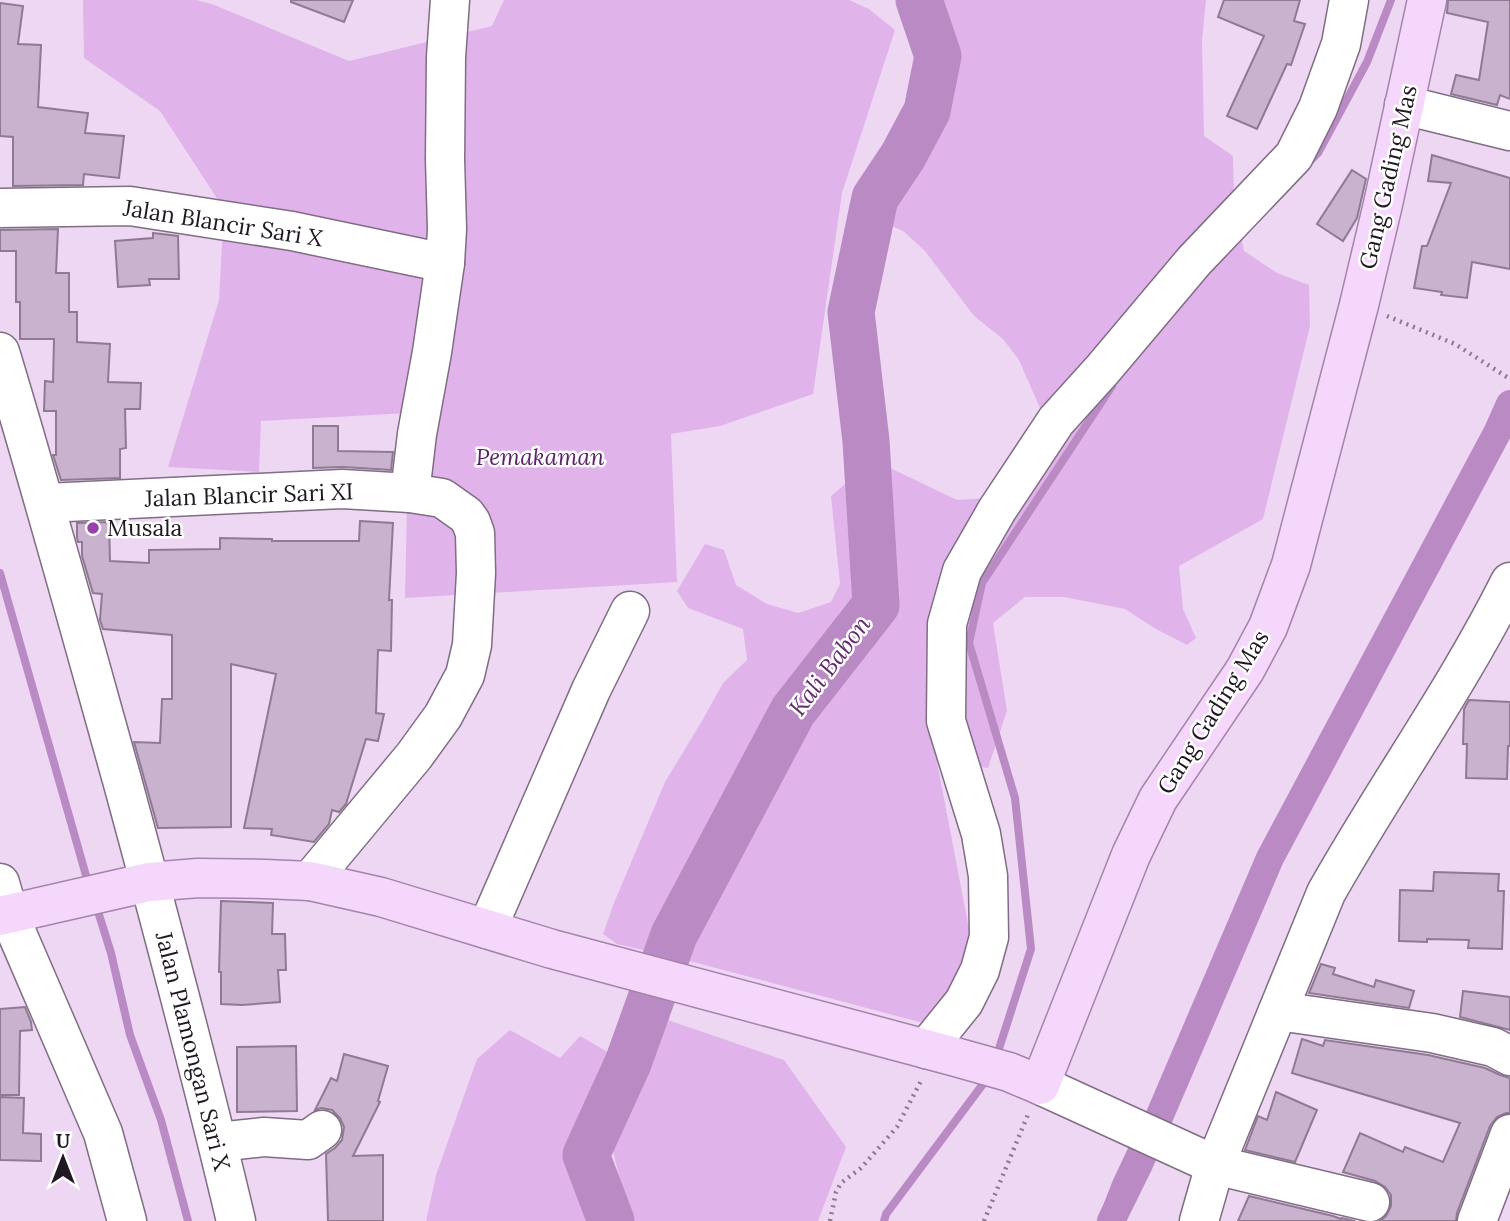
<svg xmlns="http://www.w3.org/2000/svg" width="1510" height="1221" font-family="Lora,serif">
	<rect width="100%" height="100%" fill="#eed7f3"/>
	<g fill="#e0b4ea">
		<polygon points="83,0 196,0 212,4 349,61 492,26 504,0 849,0 869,9 895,30 842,193 813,394 720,426 671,434 677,582 405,598 409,413 261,421 259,472 168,467 219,300 224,209 160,111 84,58"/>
		<polygon points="939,0 1206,0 1202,40 1204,136 1233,156 1234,202 1244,251 1277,273 1309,285 1310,326 1263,519 1179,566 1183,609 1196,638 1187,645 1156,629 1125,609 1064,597 1025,597 993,623 1007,711 988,768 937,762 969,929 967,962 927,1024 686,960 617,944 603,934 614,903 665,782 702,721 723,683 747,660 743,629 688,608 677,591 705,544 724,550 736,585 767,604 798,613 831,602 840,584 831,496 850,480 888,467 957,500 1024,496 1057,447 1019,360 1003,339 974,316 925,251 903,231 885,223 876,224 880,201 904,170 925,137 939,110 947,46 943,11"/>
		<polygon points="659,1017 784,1060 846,1147 818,1221 630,1221 612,1147"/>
		<polygon points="510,1030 560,1058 580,1036 611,1054 570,1157 594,1205 591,1221 426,1221 436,1175 477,1059"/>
	</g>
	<g fill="#ba8ac5">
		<polygon points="910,0 939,0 943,11 947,46 939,110 925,137 904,170 890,166 900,149 916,125 924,100 928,69 917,15"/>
		<polygon points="1130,1144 1157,1157 1138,1187 1124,1221 1097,1221 1113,1180"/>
	</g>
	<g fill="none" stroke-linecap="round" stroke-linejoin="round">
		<g stroke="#ba8ac5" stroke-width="8">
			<polyline points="1310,161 1318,153 1367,62 1391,0"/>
			<polyline points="0,573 89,886"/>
			<polyline points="96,905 111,953 130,1035 161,1120 188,1221"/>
			<polyline points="996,1058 1031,949 1015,798 969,643 982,583 1112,386"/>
			<polyline points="884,1221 886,1214 989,1076"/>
		</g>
		<polyline stroke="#ba8ac5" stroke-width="28" points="1111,1221 1139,1164 1270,858 1498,431 1510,404"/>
		<polyline stroke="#ba8ac5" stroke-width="47" points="611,1221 586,1155 628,1063 674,935 793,711 876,605 866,441 851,312 875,198 903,156 927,111 938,56 919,0"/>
	</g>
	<g fill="#c8b2cd" stroke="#8f7a94" stroke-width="2">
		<polygon points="291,0 353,0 344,22 291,2"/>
		<polygon points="1224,0 1300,0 1294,21 1305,24 1291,65 1287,64 1257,129 1227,116 1264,36 1218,17"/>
		<polygon points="1448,0 1510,0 1510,99 1500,95 1497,105 1451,94 1456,75 1479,80 1488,22 1447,13"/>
		<polygon points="0,3 23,6 18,44 41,45 38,107 88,113 85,133 124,136 119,178 84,174 83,185 13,186 13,137 0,136"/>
		<polygon points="1432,155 1510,178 1510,269 1472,262 1467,298 1441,295 1442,292 1414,288 1422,246 1427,246 1451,183 1428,181"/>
		<polygon points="1352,170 1366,179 1357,218 1343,241 1317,224"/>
		<polygon points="58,229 56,273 69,273 69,312 77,312 77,342 110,344 108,382 141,383 140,409 125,409 126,448 120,449 120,478 61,480 53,455 56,455 56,411 44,411 45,381 53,382 54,339 20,339 20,302 16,302 16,251 0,251 0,230"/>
		<polygon points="153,233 178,236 179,279 149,279 150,285 118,287 115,241 153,238"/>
		<polygon points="313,426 338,426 338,451 393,452 391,470 343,467 313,468"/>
		<polygon points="360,521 393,523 389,600 392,600 391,651 378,650 376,713 384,714 378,741 366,739 346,804 339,812 332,810 329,824 314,842 271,835 272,829 244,828 276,674 231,664 231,827 158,828 134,742 160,743 162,699 172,699 172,635 103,629 100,620 102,594 93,593 82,556 82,542 78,542 77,538 77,523 109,522 110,561 149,563 149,550 220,549 220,538 272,539 272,541 359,541"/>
		<polygon points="1469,700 1510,702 1510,746 1508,746 1507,779 1466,778 1467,744 1463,744 1464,709"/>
		<polygon points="1434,872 1499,874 1498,891 1504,891 1502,949 1468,948 1469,940 1427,939 1427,942 1399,941 1400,890 1433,891"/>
		<polygon points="221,901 273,903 272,934 285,934 286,970 278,970 280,1002 242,1005 221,1004 221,972 219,972"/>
		<polygon points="1321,964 1335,968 1333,974 1374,987 1376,980 1414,991 1409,1008 1309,993"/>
		<polygon points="1463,991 1510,997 1510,1030 1460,1017"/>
		<polygon points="25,1007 31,1022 32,1030 20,1031 19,1095 0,1095 0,1009"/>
		<polygon points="1302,1039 1323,1046 1325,1040 1428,1055 1485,1068 1500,1075 1510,1078 1510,1113 1506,1113 1497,1117 1490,1126 1457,1213 1456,1221 1380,1221 1386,1216 1391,1206 1391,1195 1385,1187 1375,1181 1343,1172 1360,1133 1403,1152 1405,1147 1443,1162 1460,1123 1292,1073"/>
		<polygon points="296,1046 297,1111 237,1112 237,1047"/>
		<polygon points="344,1054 388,1066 378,1101 380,1102 353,1156 383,1155 383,1221 328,1221 326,1154 335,1148 342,1140 344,1127 340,1118 332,1110 321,1108 315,1110 331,1078 337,1081"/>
		<polygon points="1276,1092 1317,1110 1295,1162 1245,1150 1258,1116 1267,1120"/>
		<polygon points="0,1097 24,1098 23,1133 41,1134 41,1161 0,1160"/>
		<polygon points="1249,1196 1333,1216 1341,1219 1342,1218 1355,1221 1238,1221"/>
	</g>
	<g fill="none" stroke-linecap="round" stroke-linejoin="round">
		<g stroke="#816c85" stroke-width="41">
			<g id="minor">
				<polyline points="1404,105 1510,131"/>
				<polyline points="0,208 130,206 292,231 445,263"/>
				<path d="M0,352C43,494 82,637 122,780C162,927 201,1073 236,1221"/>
				<polyline points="410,493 417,434 432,352 445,263 447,229 445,159 446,57 450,0"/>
				<polyline points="46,503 342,489 410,493 442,498 466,515 471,522 475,533 476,573 472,645 465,675 443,716 414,756 310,881"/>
				<polyline points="0,883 9,915 103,1133 127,1221"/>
				<polyline points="487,929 591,690 630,611"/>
				<polyline points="1278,1011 1432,1033 1493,1047 1510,1056"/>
				<polyline points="926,1049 964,1002 980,970 989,937 988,876 981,834 946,721 947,624 962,571 997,510 1056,421 1103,369 1194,261 1294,156 1318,108 1341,44 1349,0"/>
				<polyline points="1040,1085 1215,1165 1199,1221"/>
				<polyline points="218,1142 264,1137 308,1140 322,1130"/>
				<path d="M1370,1202L1215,1165L1326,893C1385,788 1456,690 1510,582"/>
				<polyline points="1477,1221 1510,1134"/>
			</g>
		</g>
		<g stroke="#a583ad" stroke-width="41">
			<polyline id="major" points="0,916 149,882 198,878 265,879 310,881 381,897 552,949 952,1056 1009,1072 1040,1085 1131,855 1158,799 1245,670 1268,627 1291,565 1359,305 1383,204 1427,0"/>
		</g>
		<g stroke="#8a7a8e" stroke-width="4.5" stroke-dasharray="2 5" stroke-linecap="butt">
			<polyline points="1387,316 1455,344 1510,379"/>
			<polyline points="830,1221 836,1192 841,1183 861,1168 897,1127 922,1079"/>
			<polyline points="984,1221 1029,1112"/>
		</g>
		<use href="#minor" stroke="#fff" stroke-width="38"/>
		<use href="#major" stroke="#f4d7fb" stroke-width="38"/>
	</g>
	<circle fill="#9940ac" stroke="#fff" stroke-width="2.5" cx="93" cy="528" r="7"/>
	<g text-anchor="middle" stroke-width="5" stroke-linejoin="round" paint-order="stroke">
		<g font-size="23" fill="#1f1721" stroke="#fff">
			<text transform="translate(1388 177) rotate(-77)" y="8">Gang Gading Mas</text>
			<text transform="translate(223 223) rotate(9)" y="8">Jalan Blancir Sari X</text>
			<text transform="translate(249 495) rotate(-2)" y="8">Jalan Blancir Sari XI</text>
			<text transform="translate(1213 712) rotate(-58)" y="8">Gang Gading Mas</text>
			<text transform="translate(193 1051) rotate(76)" y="8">Jalan Plamongan Sari X</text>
		</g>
		<g font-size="23" font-style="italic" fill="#5d226a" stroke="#fff">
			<text x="540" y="465">Pemakaman</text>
		</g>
		<g font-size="23" fill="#1f1721" stroke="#fff" text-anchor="start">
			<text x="107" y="536">Musala</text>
		</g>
		<g font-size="24" font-style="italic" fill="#652971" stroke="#fff">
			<text transform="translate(830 666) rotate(-53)" y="8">Kali Babon</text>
		</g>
	</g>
	<g transform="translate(63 1158)" stroke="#ffffff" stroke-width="5" paint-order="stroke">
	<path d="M0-5L12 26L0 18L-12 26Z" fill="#1f1721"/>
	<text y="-10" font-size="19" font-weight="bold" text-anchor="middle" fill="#1f1721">U</text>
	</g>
</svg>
